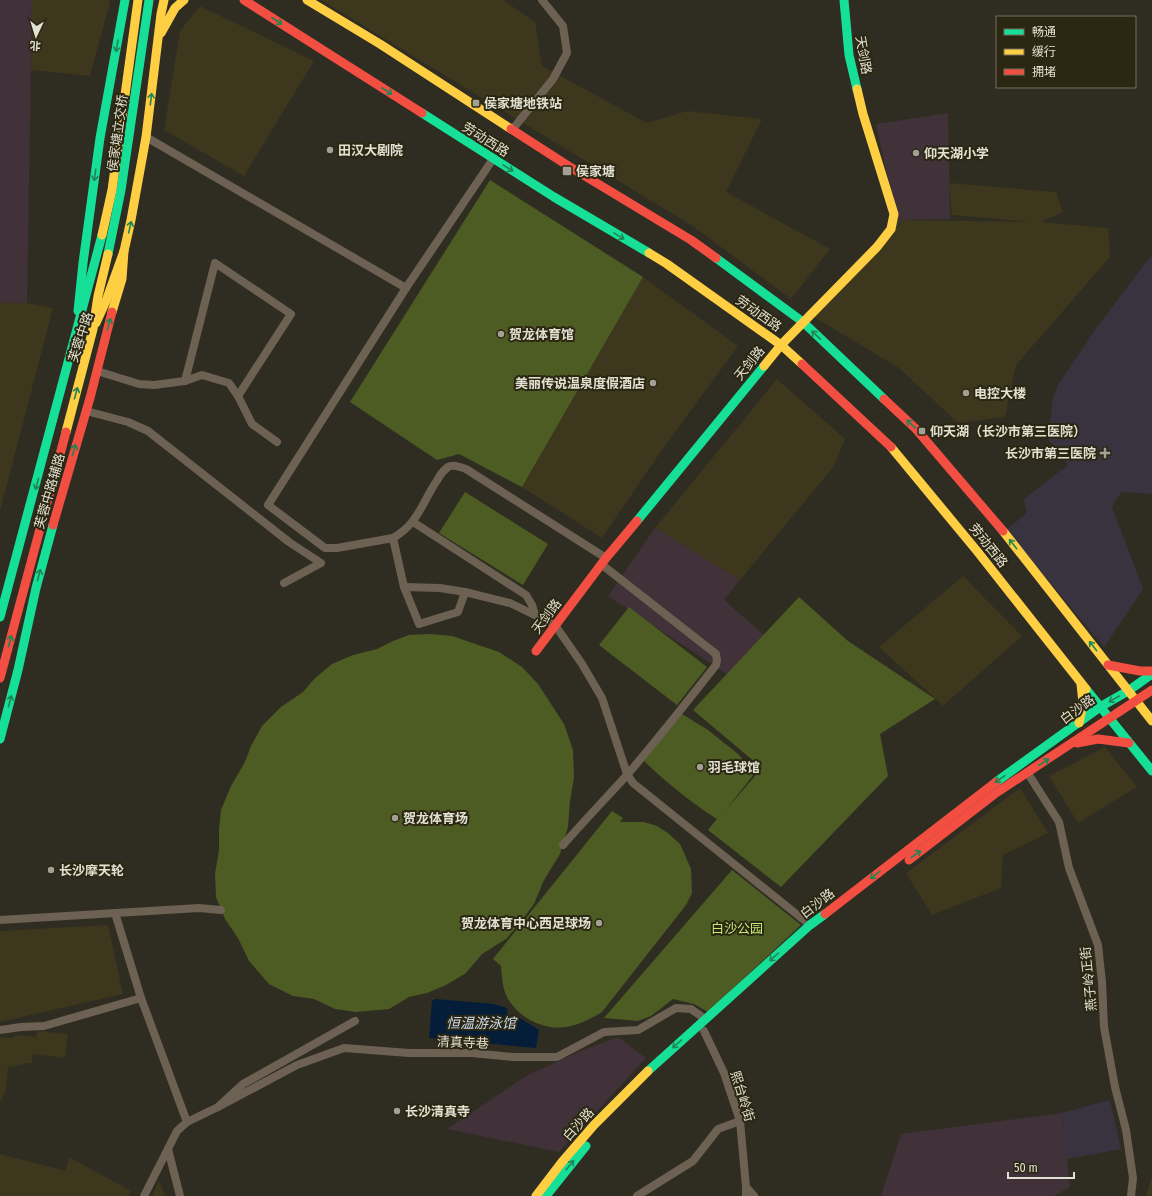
<svg xmlns="http://www.w3.org/2000/svg" width="1152" height="1196" font-family="'Fira Sans Condensed','Noto Sans SC',sans-serif">
	<rect width="100%" height="100%" fill="#2f2d21"/>
	<g fill="#3c371d">
		<polygon points="32,0 109,0 110,2 90,76 31,70"/>
		<polygon points="321,0 503,0 535,22 542,66 647,123 687,111 762,119 726,192 830,249 791,299 694,227"/>
		<polygon points="200,6 314,61 244,176 164,130 180,31"/>
		<polygon points="949,183 1056,192 1063,212 1041,222 1108,228 1110,257 1016,365 1005,417 958,423 899,368 814,317 897,220 1032,222 952,215"/>
		<polygon points="643,277 738,346 664,447 602,538 522,487"/>
		<polygon points="0,302 27,303 53,308 0,511"/>
		<polygon points="777,379 845,439 834,466 740,580 655,528"/>
		<polygon points="963,576 1022,636 943,706 879,647"/>
		<polygon points="1105,747 1137,787 1078,823 1049,776"/>
		<polygon points="1020,788 1048,833 1003,855 1001,888 932,915 906,873"/>
		<polygon points="108,925 123,994 0,1022 0,931"/>
		<polygon points="37,1031 68,1034 65,1058 33,1054 32,1063 25,1063 24,1065 19,1064 19,1066 15,1065 15,1067 8,1066 6,1089 0,1103 0,1037 14,1038 15,1035 36,1037"/>
		<polygon points="0,1154 66,1171 69,1157 131,1191 128,1196 0,1196"/>
		<polygon points="1152,1176 1152,1196 1146,1196"/>
		<polygon points="159,1181 165,1196 152,1196"/>
	</g>
	<g fill="#413138">
		<polygon points="0,0 32,0 27,303 0,302"/>
		<polygon points="948,113 950,219 897,220 876,124"/>
		<polygon points="655,528 740,580 724,600 764,635 727,674 608,596"/>
		<polygon points="618,1037 646,1058 559,1152 447,1129 528,1075 583,1050"/>
		<polygon points="1062,1113 1070,1187 1054,1196 881,1196 901,1134"/>
	</g>
	<g fill="#393340">
		<polygon points="1150,257 1152,257 1152,494 1121,492 1112,507 1143,589 1104,647 1006,530 1027,513 1024,499 1068,465 1049,440 1052,402 1058,385 1097,327"/>
		<polygon points="1110,1100 1121,1149 1067,1159 1062,1113"/>
	</g>
	<g fill="#4c5c23">
		<polygon points="490,180 643,277 522,487 459,454 437,460 350,402"/>
		<polygon points="465,492 548,544 523,585 439,533"/>
		<path d="M799,597L848,641L935,699L880,734L888,776L781,887L708,830L717,819C690,802 667,783 644,761L682,714L708,730L738,754L755,773L724,812L762,768L693,710Z"/>
		<polygon points="629,607 707,667 677,705 599,645"/>
		<polygon points="430,634 452,636 499,652 522,667 538,684 564,724 573,750 574,777 570,801 568,827 560,854 544,880 534,904 519,924 506,939 482,954 466,973 446,985 427,993 409,997 389,1009 356,1012 335,1009 314,999 293,996 269,984 249,961 238,938 225,919 216,897 215,873 219,851 219,830 221,810 231,786 245,762 251,746 262,726 281,707 303,692 315,678 332,664 353,655 377,649 393,641 409,635"/>
		<path d="M612,811L623,818L620,822H644L657,826L668,833L680,844L691,869L692,893L686,905L602,1012C577,1027 557,1034 530,1020C521,1015 513,1007 508,999C502,989 502,976 501,966L493,959Z"/>
		<polygon points="732,870 801,925 708,1012 694,1004 673,999 651,1016 638,1021 604,1018"/>
	</g>
	<polygon fill="#041e3a" points="435,999 494,1004 507,1008 508,1015 520,1018 539,1030 536,1048 429,1038 432,1001"/>
	<g fill="none" stroke-linecap="round" stroke-linejoin="round">
		<g stroke="#6d6153" stroke-width="8">
			<polyline points="512,130 553,79 567,53 563,26 542,0"/>
			<polyline points="146,137 406,288"/>
			<polyline points="97,371 139,384 154,385 185,381 202,375 229,383 238,396 252,424 277,442"/>
			<polyline points="185,381 215,263 291,314 238,396"/>
			<polyline points="86,411 128,422 148,431 289,542 321,563 284,583"/>
			<polyline points="413,522 526,595 532,605 535,615"/>
			<path d="M393,538C419,523 422,502 438,479C440,475 444,470 448,467C453,464 460,467 466,469L606,558"/>
			<polyline points="404,587 440,588 465,592 510,603 555,625 582,664 602,698 627,774 633,783 810,925"/>
			<polyline points="465,592 458,612 419,624 404,587 393,538 337,548 325,548 268,505 406,288 493,159"/>
			<polyline points="1027,772 1059,822 1069,868 1098,945 1102,982 1104,1027 1115,1087 1126,1130 1133,1178 1131,1196"/>
			<path d="M563,845C584,821 606,798 627,775C658,739 687,702 716,665L717,660L716,654L601,564"/>
			<polyline points="115,913 141,998"/>
			<polyline points="0,920 199,908 221,910"/>
			<polyline points="0,1030 21,1027 44,1026 141,998 187,1122"/>
			<polyline points="704,1031 724,1073 740,1121 746,1187 746,1196"/>
			<polyline points="218,1107 297,1065 344,1048 409,1053 472,1053 513,1057 557,1057 604,1032 638,1030 676,1008 691,1009 705,1019"/>
			<polyline points="168,1149 180,1196"/>
			<polyline points="746,1187 754,1196"/>
			<polyline points="144,1196 177,1131 187,1122 218,1107 243,1084 355,1021"/>
			<polyline points="637,1196 693,1161 718,1129 740,1121"/>
		</g>
		<g stroke="#16e098" stroke-width="9">
			<polyline points="844,0 849,55 857,89"/>
			<polyline points="422,113 554,197 649,253"/>
			<polyline points="108,254 121,190 149,0"/>
			<polyline points="716,258 803,322 884,399"/>
			<polyline points="78,311 83,263 100,138 125,0"/>
			<polyline points="637,521 764,366"/>
			<polyline points="0,617 102,235"/>
			<polyline points="1086,689 1152,771"/>
			<polyline points="0,739 18,670 36,588 53,525"/>
			<polyline points="996,782 1100,707 1128,691 1152,674"/>
			<polyline points="648,1071 810,925 825,914"/>
			<polyline points="546,1196 586,1146"/>
		</g>
		<g stroke="#ffcf43" stroke-width="9">
			<polyline points="307,0 380,44 511,129"/>
			<polyline points="161,33 175,8 184,0"/>
			<polyline points="102,235 112,190 138,0"/>
			<polyline points="649,253 667,264 781,345 802,364"/>
			<polyline points="112,312 122,279 124,251"/>
			<polyline points="96,323 106,301 124,251 131,220 146,137 161,14 164,0"/>
			<polyline points="764,366 781,345 877,247 891,229 894,214 863,114 857,89"/>
			<polyline points="66,432 93,329 98,296 108,254"/>
			<polyline points="891,447 977,551 1086,689"/>
			<polyline points="1003,531 1152,721"/>
			<polyline points="1079,723 1083,703 1081,684"/>
			<polyline points="536,1196 562,1162 594,1125 648,1071"/>
		</g>
		<g stroke="#f24e42" stroke-width="9">
			<polyline points="244,0 422,113"/>
			<polyline points="511,129 570,167 691,240 716,258"/>
			<polyline points="802,364 891,447"/>
			<polyline points="884,399 916,429 1003,531"/>
			<polyline points="53,525 90,398 112,312"/>
			<polyline points="536,651 606,558 637,521"/>
			<polyline points="1108,665 1140,671 1152,671"/>
			<polyline points="0,678 66,432"/>
			<polyline points="1077,743 1098,739 1129,743"/>
			<polyline points="909,860 996,793 1152,690"/>
			<polyline points="825,914 996,782"/>
		</g>
	</g>
	<defs><path id="oneway-shaft" d="M-6 0H5M1.5-3L5.5 0L1.5 3" fill="none" stroke-width="1.6" stroke-linecap="round" stroke-linejoin="round"/></defs>
	<g stroke="#208455">
		<use href="#oneway-shaft" transform="translate(277 21) rotate(33)"/>
		<use href="#oneway-shaft" transform="translate(117 46) rotate(100)"/>
		<use href="#oneway-shaft" transform="translate(387 91) rotate(33)"/>
		<use href="#oneway-shaft" transform="translate(151 99) rotate(-83)"/>
		<use href="#oneway-shaft" transform="translate(508 168) rotate(32)"/>
		<use href="#oneway-shaft" transform="translate(95 175) rotate(98)"/>
		<use href="#oneway-shaft" transform="translate(130 227) rotate(-77)"/>
		<use href="#oneway-shaft" transform="translate(619 236) rotate(31)"/>
		<use href="#oneway-shaft" transform="translate(109 324) rotate(-75)"/>
		<use href="#oneway-shaft" transform="translate(816 335) rotate(-137)"/>
		<use href="#oneway-shaft" transform="translate(76 393) rotate(-75)"/>
		<use href="#oneway-shaft" transform="translate(911 424) rotate(-137)"/>
		<use href="#oneway-shaft" transform="translate(74 450) rotate(-74)"/>
		<use href="#oneway-shaft" transform="translate(37 484) rotate(105)"/>
		<use href="#oneway-shaft" transform="translate(1013 544) rotate(-128)"/>
		<use href="#oneway-shaft" transform="translate(39 575) rotate(-75)"/>
		<use href="#oneway-shaft" transform="translate(10 641) rotate(-75)"/>
		<use href="#oneway-shaft" transform="translate(1093 646) rotate(-128)"/>
		<use href="#oneway-shaft" transform="translate(1114 699) rotate(150)"/>
		<use href="#oneway-shaft" transform="translate(10 701) rotate(-75)"/>
		<use href="#oneway-shaft" transform="translate(1044 762) rotate(-33)"/>
		<use href="#oneway-shaft" transform="translate(1000 779) rotate(145)"/>
		<use href="#oneway-shaft" transform="translate(916 854) rotate(-37)"/>
		<use href="#oneway-shaft" transform="translate(875 875) rotate(142)"/>
		<use href="#oneway-shaft" transform="translate(774 957) rotate(138)"/>
		<use href="#oneway-shaft" transform="translate(677 1044) rotate(138)"/>
		<use href="#oneway-shaft" transform="translate(570 1165) rotate(-51)"/>
	</g>
	<g fill="#a3a194" stroke="#2b2712" stroke-width="1.5">
		<rect x="472" y="99" width="8" height="8" rx="2"/>
		<circle cx="330" cy="150" r="4"/>
		<circle cx="916" cy="153" r="4"/>
		<rect x="562" y="166" width="10" height="10" rx="2"/>
		<circle cx="501" cy="334" r="4"/>
		<circle cx="653" cy="383" r="4"/>
		<circle cx="966" cy="393" r="4"/>
		<rect x="918" y="427" width="8" height="8" rx="2"/>
		<path d="M1103 447h4v4h4v4h-4v4h-4v-4h-4v-4h4z"/>
		<circle cx="700" cy="767" r="4"/>
		<circle cx="395" cy="818" r="4"/>
		<circle cx="51" cy="870" r="4"/>
		<circle cx="599" cy="923" r="4"/>
		<circle cx="397" cy="1111" r="4"/>
	</g>
	<g text-anchor="middle" stroke-width="4" stroke-linejoin="round" paint-order="stroke">
		<g font-size="13" fill="#e2e0d2" stroke="#2b2712">
			<text transform="translate(864 55) rotate(80)" y="5">天剑路</text>
			<text transform="translate(117 133) rotate(-82)" y="5">侯家塘立交桥</text>
			<text transform="translate(486 139) rotate(32)" y="5">劳动西路</text>
			<text transform="translate(759 313) rotate(35)" y="5">劳动西路</text>
			<text transform="translate(80 337) rotate(-72)" y="5">芙蓉中路</text>
			<text transform="translate(749 363) rotate(-51)" y="5">天剑路</text>
			<text transform="translate(49 491) rotate(-74)" y="5">芙蓉中路辅路</text>
			<text transform="translate(989 545) rotate(51)" y="5">劳动西路</text>
			<text transform="translate(546 616) rotate(-53)" y="5">天剑路</text>
			<text transform="translate(1077 709) rotate(-36)" y="5">白沙路</text>
			<text transform="translate(817 903) rotate(-38)" y="5">白沙路</text>
			<text transform="translate(1088 979) rotate(-96)" y="5">燕子岭正街</text>
			<text transform="translate(463 1042) rotate(2)" y="5">清真寺巷</text>
			<text transform="translate(743 1096) rotate(73)" y="5">熙台岭街</text>
			<text transform="translate(578 1124) rotate(-48)" y="5">白沙路</text>
		</g>
		<g font-size="13" font-weight="bold" fill="#e2e0d2" stroke="#2b2712" text-anchor="start">
			<text x="484" y="108">侯家塘地铁站</text>
			<text x="338" y="155">田汉大剧院</text>
			<text x="924" y="158">仰天湖小学</text>
			<text x="576" y="176">侯家塘</text>
			<text x="509" y="339">贺龙体育馆</text>
			<text x="645" y="388" text-anchor="end">美丽传说温泉度假酒店</text>
			<text x="974" y="398">电控大楼</text>
			<text x="930" y="436">仰天湖（长沙市第三医院）</text>
			<text x="1096" y="458" text-anchor="end">长沙市第三医院</text>
			<text x="708" y="772">羽毛球馆</text>
			<text x="403" y="823">贺龙体育场</text>
			<text x="59" y="875">长沙摩天轮</text>
			<text x="591" y="928" text-anchor="end">贺龙体育中心西足球场</text>
			<text x="405" y="1116">长沙清真寺</text>
		</g>
		<g font-size="13" fill="#c6ea77" stroke="#2b2712">
			<text x="737" y="933">白沙公园</text>
		</g>
		<g font-size="14" font-style="italic" fill="#cbdaec" stroke="#2b2712">
			<text x="481" y="1028">恒温游泳馆</text>
		</g>
	</g>
	<rect x="996" y="16" width="140" height="72" fill="#2b2712" stroke="#74715f"/>
	<rect x="1004" y="29" width="20" height="6" fill="#16e098" stroke="#74715f"/>
	<text x="1032" y="36" font-size="12" fill="#e2e0d2">畅通</text>
	<rect x="1004" y="49" width="20" height="6" fill="#ffcf43" stroke="#74715f"/>
	<text x="1032" y="56" font-size="12" fill="#e2e0d2">缓行</text>
	<rect x="1004" y="69" width="20" height="6" fill="#f24e42" stroke="#74715f"/>
	<text x="1032" y="76" font-size="12" fill="#e2e0d2">拥堵</text>
	<g transform="translate(36 36) rotate(184)" stroke="#2b2712" stroke-width="3" paint-order="stroke">
	<path d="M0-3L7 15L0 10L-7 15Z" fill="#e2e0d2"/>
	<text y="-6" font-size="11" font-weight="bold" text-anchor="middle" fill="#e2e0d2">北</text>
	</g>
	<path d="M1008 1172v6h66v-6" fill="none" stroke="#e2e0d2" stroke-width="2"/>
	<text x="1014" y="1172" font-size="12" fill="#e2e0d2" stroke="#2b2712" stroke-width="3" paint-order="stroke">50 m</text>
</svg>
